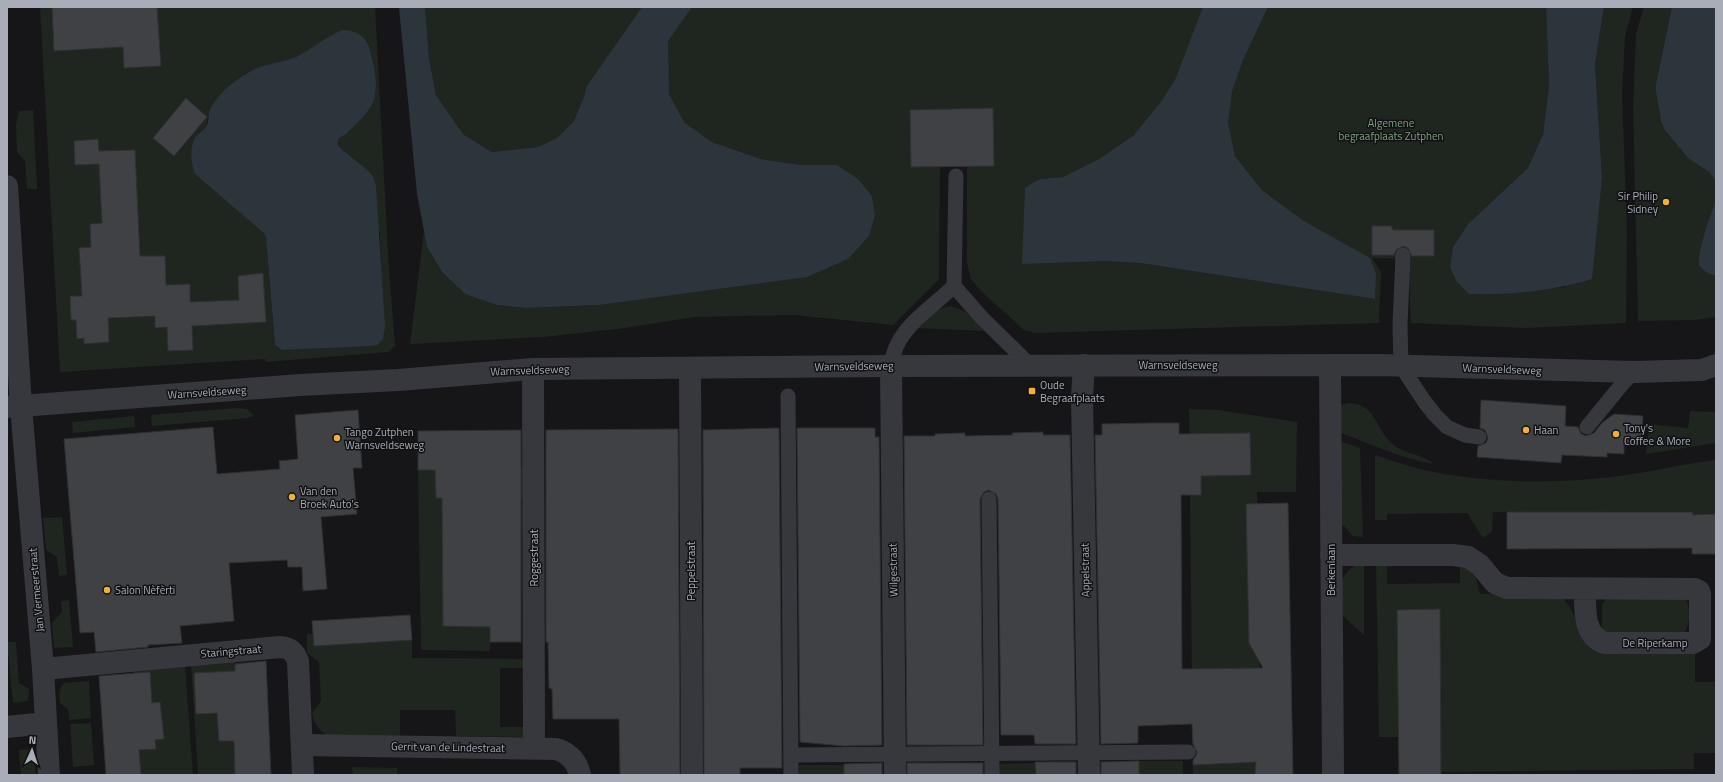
<svg xmlns="http://www.w3.org/2000/svg" width="1723" height="782" font-family="'Titillium Web',sans-serif">
	<rect width="100%" height="100%" fill="#161618"/>
	<g fill="#1e261f" fill-rule="evenodd">
		<path d="M40,7H52L55,51L106,48L158,28L157,7H375L389,270L395,346L388,352L266,362L265,359L60,372ZM336,33L373,66L376,91L361,119L338,140L337,145L340,150L345,151L380,233L381,272L377,345L282,350L275,345L266,238L264,233L257,225L195,174L196,138L206,127L210,108L230,85L246,73L262,67L294,58L311,50L322,41ZM160,41L161,66L124,68L123,43ZM186,99L207,117L174,156L153,138ZM98,139L99,151L123,150L124,174L134,221H139L140,256H165L166,285L190,302L202,301L203,325L192,326L193,349L168,351L167,327L155,328L154,304L137,306L125,317L108,318V342L85,344L84,338L77,339L76,320H71L70,296L94,295V290L81,278L79,248L91,247L90,224L102,223L99,164L75,165L74,141ZM262,274L240,323L238,276Z"/>
		<path d="M425,7H1546L1549,85L1543,134L1528,168L1468,224L1453,247L1450,267L1456,281L1469,294H1492L1565,287L1598,212L1602,178L1595,64L1604,7H1633L1625,37L1622,93L1627,233L1626,323L1527,328L1411,323L1408,259L1372,258L1381,272L1379,323L1034,333L1024,330L981,291L971,279L967,263V167H940L939,279L893,325L794,315L694,317L618,329L543,337L410,344L424,231L427,247L442,272L465,294L496,305L527,308L598,305L875,215L872,196L857,179L837,165H801L761,159L712,142L684,122L574,121L557,138L538,147L492,152L463,134L436,95L429,58ZM1134,135L1235,156L1262,190L1304,221L1375,299L1140,263L1104,261L1041,179L1063,177L1099,159Z"/>
		<polygon points="1644,7 1672,7 1656,84 1656,92 1661,121 1664,129 1688,158 1709,172 1716,182 1716,201 1708,227 1699,263 1703,270 1716,276 1716,317 1695,320 1638,321 1633,107 1636,34"/>
		<polygon points="33,110 37,189 27,189 25,161 17,152 16,125 19,111"/>
		<polygon points="951,306 964,311 985,331 916,328 939,309"/>
		<path d="M1348,403C1375,404 1375,425 1389,441C1401,454 1421,453 1434,464C1402,459 1371,444 1341,433V405Z"/>
		<polygon points="236,408 247,409 254,416 248,418 152,426 151,415"/>
		<polygon points="1189,409 1219,410 1297,422 1296,492 1257,492 1261,768 1255,768 1256,775 1193,775"/>
		<polygon points="1690,411 1716,412 1716,443 1646,454 1649,424 1688,428"/>
		<polygon points="134,416 135,427 73,433 72,422"/>
		<polygon points="1340,441 1360,448 1363,537 1353,536 1340,522"/>
		<path d="M1375,455C1391,460 1407,466 1424,470C1481,483 1553,484 1611,477C1647,473 1681,464 1716,460V514L1693,515L1691,511L1493,512L1492,532L1483,538L1467,513L1387,514V520H1375Z"/>
		<polygon points="524,468 524,498 489,498 490,651 421,650 418,470"/>
		<polygon points="62,517 67,575 59,576 57,557 46,550 43,518"/>
		<path d="M1460,561L1472,563L1480,594C1495,594 1550,590 1560,596C1570,602 1580,628 1586,638L1695,652V682H1716V753H1694V769L1441,772L1439,609L1397,610L1399,737H1379L1376,562H1387V584L1460,583Z"/>
		<path d="M1364,563V635L1342,615C1342,591 1335,570 1364,563Z"/>
		<path d="M1606,599H1685C1691,607 1690,625 1684,633L1612,636L1603,630L1602,627V605Z"/>
		<polygon points="69,600 73,647 54,648 52,623 62,612 61,601"/>
		<path d="M307,634H313L330,645L412,640V658L527,659V668H500V727H526V737L456,736L455,710H400V736L327,735C318,730 314,723 312,713L321,701L319,662L307,653Z"/>
		<polygon points="7,642 16,642 19,683 29,689 28,701 13,703"/>
		<polygon points="235,658 236,692 218,722 219,740 238,740 255,775 198,775 191,663"/>
		<polygon points="185,664 193,775 141,775 139,750 156,749 155,740 164,739 136,703 152,702 151,684 134,685 133,668"/>
		<path d="M89,681L91,718L69,720L68,709L60,703C59,695 58,690 64,683Z"/>
		<polygon points="91,723 94,765 73,767 70,724"/>
		<polygon points="31,749 34,757 36,775 21,775 19,750"/>
		<rect x="1139" y="761" width="44" height="14"/>
		<polygon points="1035,763 1036,775 997,775 997,764"/>
		<rect x="799" y="765" width="45" height="10"/>
		<polygon points="352,767 397,768 397,775 353,775"/>
	</g>
	<g fill="#2c353c">
		<polygon points="399,7 425,7 429,58 436,95 463,134 492,152 538,147 557,138 574,121 584,97 587,86 642,7 692,7 668,41 669,94 684,122 712,142 761,159 801,165 837,165 858,179 872,196 875,215 869,236 848,259 807,277 598,305 527,308 496,305 465,294 442,272 427,247 417,194"/>
		<polygon points="1203,7 1268,7 1243,60 1232,91 1228,123 1235,156 1262,190 1304,221 1370,258 1376,274 1375,299 1140,263 1104,261 1022,264 1025,188 1034,182 1041,179 1063,177 1099,159 1134,135 1161,102 1175,80"/>
		<path d="M1546,7H1604L1595,64L1602,178L1592,279C1553,291 1510,295 1469,294L1456,281L1450,267L1453,247L1468,224L1528,168L1543,134L1549,85Z"/>
		<polygon points="1672,7 1716,7 1716,182 1709,172 1688,158 1664,129 1661,121 1656,92 1656,84"/>
		<path d="M343,30C354,30 365,35 369,47C373,61 378,80 375,95C373,110 356,124 346,134C344,135 340,137 339,139C338,140 337,144 338,145C338,148 367,168 372,175C374,178 375,183 376,186L385,326L383,339L377,345L370,346L282,350L275,345L266,238L264,233L195,174C191,163 189,150 195,138C198,134 203,131 206,127C210,121 207,112 211,107C222,89 242,73 263,66C274,63 287,61 298,56C314,48 326,36 343,30Z"/>
		<path d="M1716,201V276C1710,274 1701,271 1699,264C1697,252 1711,213 1716,201Z"/>
	</g>
	<g fill="#404145" stroke="#303034">
		<polygon points="52,7 157,7 161,66 124,68 123,47 54,51"/>
		<polygon points="186,98 207,117 174,156 153,138"/>
		<polygon points="993,108 994,166 911,167 910,110"/>
		<polygon points="98,139 99,151 135,150 140,256 165,256 166,285 190,284 190,302 239,300 238,276 263,273 266,322 192,326 193,350 168,351 167,327 155,328 155,316 108,318 109,342 84,344 84,338 77,339 76,320 71,320 70,296 82,296 79,248 91,247 90,224 102,223 99,164 75,165 74,141"/>
		<polygon points="1372,226 1391,226 1393,230 1434,230 1434,256 1412,256 1408,248 1403,246 1396,250 1394,255 1372,255"/>
		<polygon points="1481,400 1566,406 1565,426 1578,427 1581,434 1586,436 1594,433 1603,422 1614,414 1643,416 1641,446 1624,445 1624,454 1607,453 1607,457 1562,455 1561,463 1477,457 1478,446 1486,443 1488,438 1485,430 1480,428"/>
		<polygon points="358,410 362,468 353,468 357,514 321,517 327,589 303,591 302,567 288,567 287,560 229,563 234,621 180,626 182,643 148,645 148,647 96,652 94,632 80,633 64,439 213,427 217,474 280,469 279,461 298,459 295,415"/>
		<polygon points="1152,423 1179,423 1179,434 1250,433 1251,475 1201,476 1201,495 1181,495 1182,669 1263,668 1249,643 1246,504 1288,503 1293,775 1255,775 1256,762 1193,765 1193,760 1196,756 1197,752 1193,744 1192,724 1138,726 1138,743 1101,744 1095,435 1102,435 1102,424"/>
		<polygon points="779,428 782,768 740,768 740,775 704,775 703,430"/>
		<polygon points="797,428 875,428 875,437 879,437 882,745 844,746 800,742"/>
		<polygon points="678,429 680,775 620,775 619,719 553,719 552,689 549,688 548,642 546,642 546,430"/>
		<polygon points="521,430 521,642 490,642 490,627 443,626 442,498 436,498 435,470 418,470 418,431"/>
		<polygon points="1043,432 1043,435 1070,435 1076,744 1035,744 1034,735 1001,735 998,499 996,494 989,490 984,492 980,499 983,745 907,745 904,436 935,436 935,434 965,433 965,436 1013,435 1012,433"/>
		<polygon points="1507,512 1692,512 1693,515 1716,514 1716,554 1692,554 1692,548 1507,549"/>
		<polygon points="1440,609 1441,775 1399,775 1397,610"/>
		<polygon points="410,615 412,640 314,646 312,621"/>
		<polygon points="266,661 271,775 235,775 234,741 219,741 217,713 196,714 194,673 235,671 235,664"/>
		<polygon points="150,672 152,703 160,702 164,739 155,740 156,749 139,750 141,775 106,775 99,676"/>
		<polygon points="1139,761 1139,775 1101,775 1101,762"/>
		<polygon points="1035,762 1076,762 1076,775 1036,775"/>
		<polygon points="882,763 882,775 844,775 844,764"/>
		<rect x="907" y="763" width="76" height="12"/>
	</g>
	<g fill="none" stroke-linecap="round" stroke-linejoin="round">
		<g stroke="#37383d" stroke-width="15">
			<polyline points="956,176 954,286 981,317 1030,365"/>
			<polyline points="1403,255 1400,325 1401,366 1424,401 1435,415 1447,427 1465,435 1479,437"/>
			<path d="M891,366C895,328 930,310 954,286"/>
			<polyline points="788,396 791,775"/>
			<polyline points="1587,427 1623,383 1634,372"/>
			<polyline points="989,499 992,775"/>
			<polyline points="791,755 1188,752"/>
		</g>
		<g stroke="#37383d" stroke-width="22">
			<polyline points="7,186 21,406 43,669 49,775"/>
			<polyline points="1084,365 1082,397 1089,775"/>
			<polyline points="891,366 895,775"/>
			<polyline points="1330,366 1333,775"/>
			<polyline points="690,368 692,775"/>
			<polyline points="533,369 534,747"/>
			<polyline points="7,407 300,385 398,380 533,369 891,366 1379,365 1634,372 1702,370 1716,365"/>
			<path d="M1331,555H1453L1468,557L1480,565L1495,583L1507,588L1695,589L1699,591L1700,594V639L1693,643H1605C1583,636 1585,609 1585,590"/>
			<path d="M43,669L280,647C290,648 294,651 298,661L303,775"/>
			<polyline points="7,727 46,723"/>
			<path d="M302,745L556,749C569,753 577,761 580,775"/>
		</g>
	</g>
	<g fill="#f2b134" stroke="#111113" stroke-width="1.5">
		<circle cx="1666" cy="202" r="4"/>
		<rect x="1028" y="387" width="8" height="8" rx="2"/>
		<circle cx="1526" cy="430" r="4"/>
		<circle cx="1616" cy="434" r="4"/>
		<circle cx="337" cy="438" r="4"/>
		<circle cx="292" cy="497" r="4"/>
		<circle cx="107" cy="590" r="4"/>
	</g>
	<g text-anchor="middle" stroke-width="3" stroke-linejoin="round" paint-order="stroke">
		<g font-size="11" fill="#7fa381" stroke="#111113">
			<text x="1391" y="127">Algemene<tspan x="1391" dy="13">begraafplaats Zutphen</tspan></text>
		</g>
		<g font-size="11" fill="#a8adb8" stroke="#111113" text-anchor="start">
			<text x="1658" y="200" text-anchor="end">Sir Philip<tspan x="1658" dy="13">Sidney</tspan></text>
			<text x="1040" y="389">Oude<tspan x="1040" dy="13">Begraafplaats</tspan></text>
			<text x="1624" y="432">Tony's<tspan x="1624" dy="13">Coffee &amp; More</tspan></text>
			<text x="1534" y="434">Haan</text>
			<text x="345" y="436">Tango Zutphen<tspan x="345" dy="13">Warnsveldseweg</tspan></text>
			<text x="300" y="495">Van den<tspan x="300" dy="13">Broek Auto's</tspan></text>
			<text x="115" y="594">Salon Nèfèrti</text>
		</g>
		<g font-size="11" fill="#a8adb8" stroke="#111113">
			<text x="1178" y="369">Warnsveldseweg</text>
			<text transform="translate(854 366) rotate(-1)" y="4">Warnsveldseweg</text>
			<text transform="translate(1502 369) rotate(2)" y="4">Warnsveldseweg</text>
			<text transform="translate(530 370) rotate(-2)" y="4">Warnsveldseweg</text>
			<text transform="translate(207 392) rotate(-4)" y="4">Warnsveldseweg</text>
			<text transform="translate(534 558) rotate(-90)" y="4">Roggestraat</text>
			<text transform="translate(893 570) rotate(-91)" y="4">Wilgestraat</text>
			<text transform="translate(1085 570) rotate(-91)" y="4">Appelstraat</text>
			<text transform="translate(1331 570) rotate(-90)" y="4">Berkenlaan</text>
			<text transform="translate(691 571) rotate(-90)" y="4">Peppelstraat</text>
			<text transform="translate(36 590) rotate(-95)" y="4">Jan Vermeerstraat</text>
			<text x="1655" y="647">De Riperkamp</text>
			<text transform="translate(231 651) rotate(-5)" y="4">Staringstraat</text>
			<text transform="translate(448 747) rotate(1)" y="4">Gerrit van de Lindestraat</text>
		</g>
	</g>
	<rect width="1723" height="782" fill="none" stroke="#a8adb8" stroke-width="16"/>
	<g transform="translate(32 750) rotate(3)" stroke="#111113" stroke-width="3" paint-order="stroke">
	<path d="M0-3L7 15L0 10L-7 15Z" fill="#a8adb8"/>
	<text y="-6" font-size="11" font-weight="bold" text-anchor="middle" fill="#a8adb8">N</text>
	</g>
</svg>
